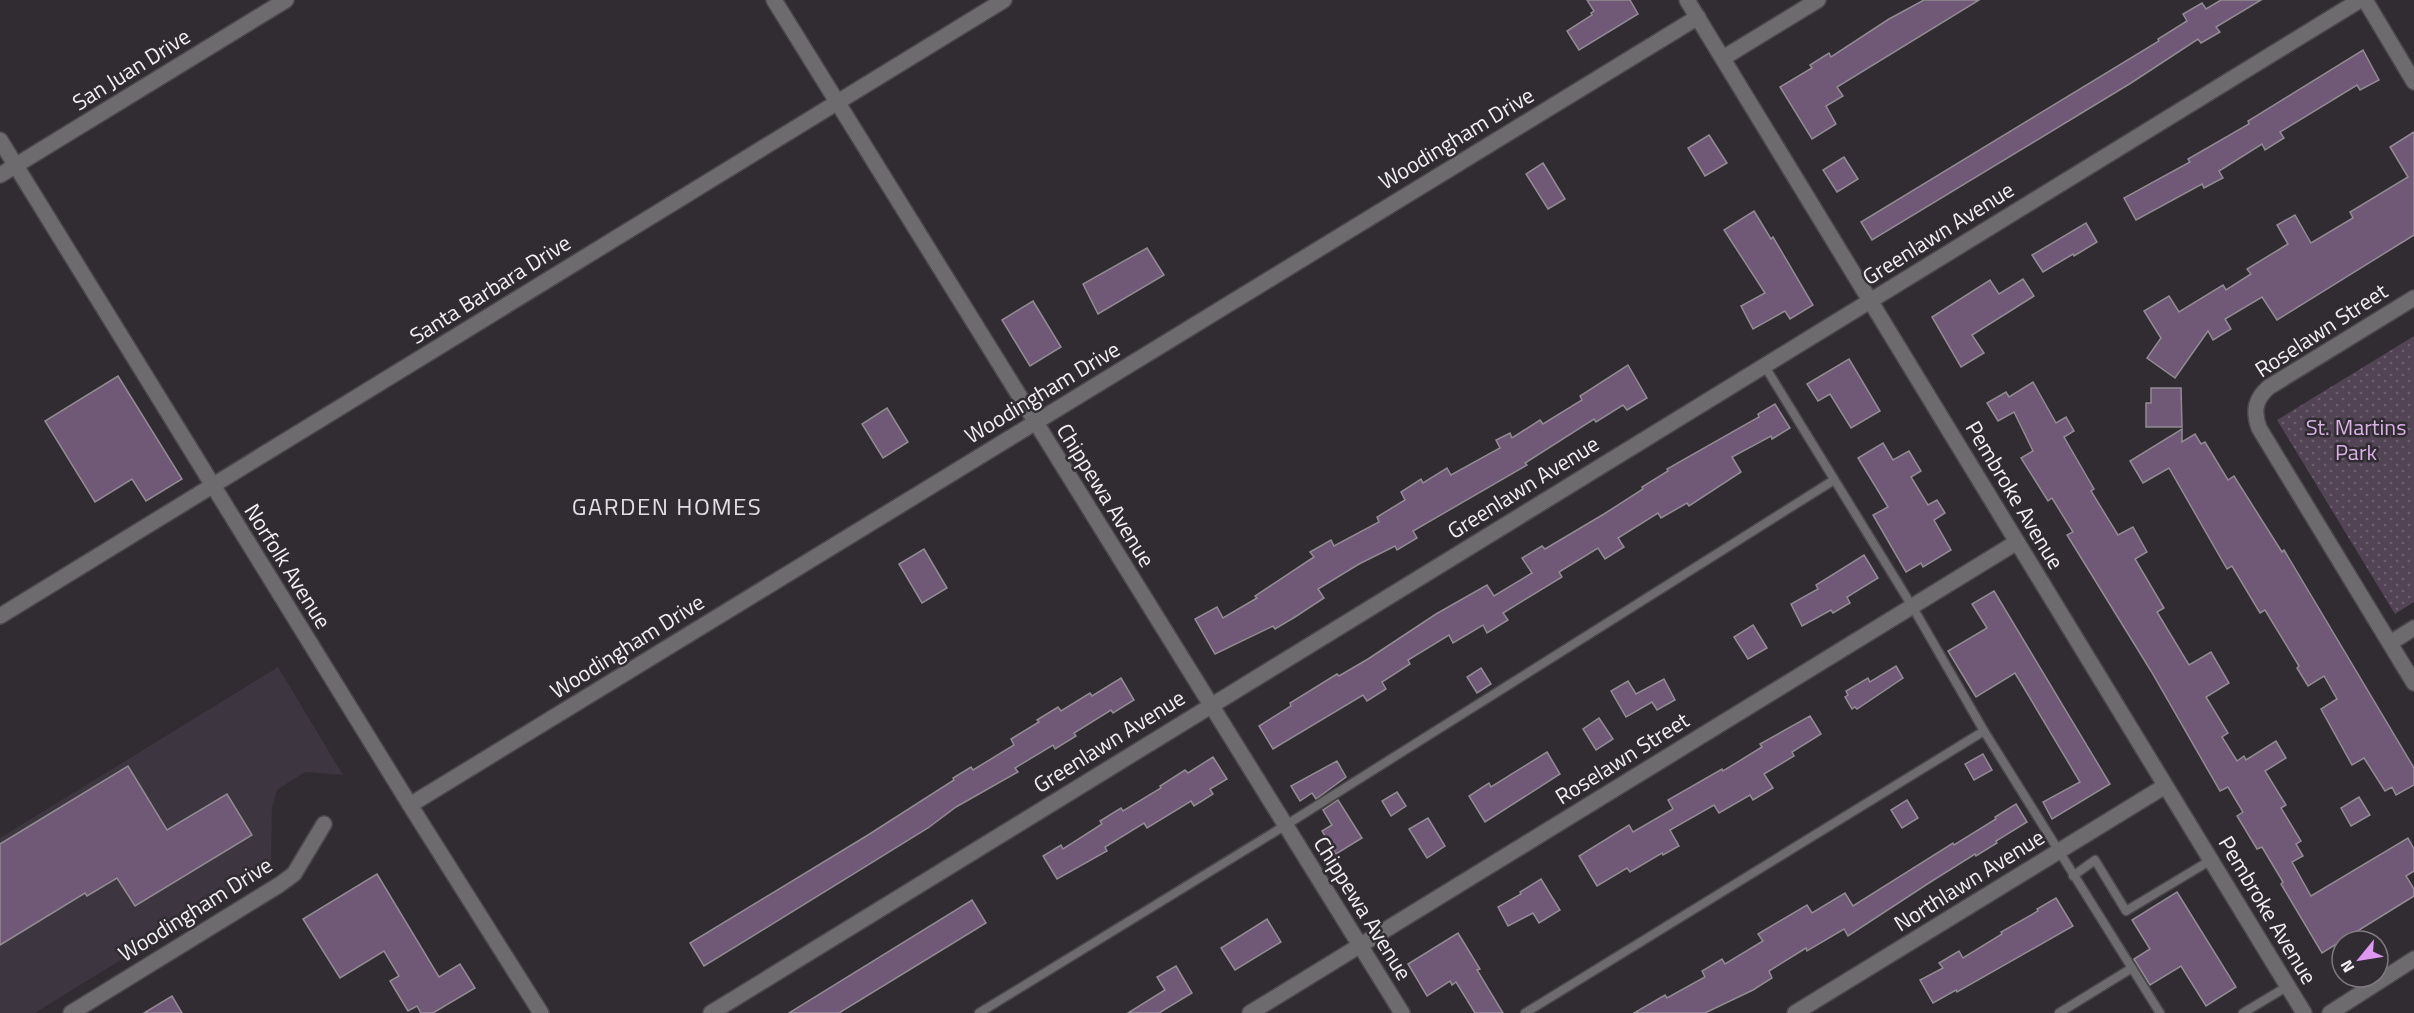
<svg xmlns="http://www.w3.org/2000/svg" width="2414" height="1013" font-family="'Titillium Web',sans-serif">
	<defs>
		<pattern id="grass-dots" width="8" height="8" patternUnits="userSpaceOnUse" patternTransform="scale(1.5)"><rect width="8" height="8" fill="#524355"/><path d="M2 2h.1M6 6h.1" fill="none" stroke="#6b5e6e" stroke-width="1.8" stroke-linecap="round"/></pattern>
	</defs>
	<rect width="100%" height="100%" fill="#302c31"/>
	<polygon fill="#3d353f" points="278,667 343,775 305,772 277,790 272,808 271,867 35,1013 0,1013 0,838"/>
	<polygon fill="url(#grass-dots)" points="2414,336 2414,602 2395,614 2277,420"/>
	<g fill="#705877" stroke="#918c92" stroke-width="1.5">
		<polygon points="1587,0 1630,0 1638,14 1579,50 1567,31 1592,15 1591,13 1594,11"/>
		<polygon points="1924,0 1979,0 1837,87 1843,96 1826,106 1836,124 1812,139 1780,87 1812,68 1810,65 1829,53 1831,57 1889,19"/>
		<polygon points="2221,0 2261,0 2216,27 2220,32 2201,43 2198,39 2131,83 1872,240 1861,222 2159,41 2158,39 2187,21 2183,14 2202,3 2206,9"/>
		<polygon points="2363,50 2379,80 2360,90 2357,85 2280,132 2284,138 2265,150 2262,144 2219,171 2223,178 2204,188 2202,184 2136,220 2124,198 2190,162 2188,159 2249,124 2248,121"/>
		<polygon points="2414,132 2414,235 2277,320 2262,297 2225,319 2231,329 2213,340 2208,331 2175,378 2147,358 2161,338 2144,311 2169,296 2179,312 2223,285 2226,290 2251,274 2247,269 2288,244 2277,225 2295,215 2311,243 2353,218 2350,212 2408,177 2390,147"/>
		<polygon points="1709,135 1727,163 1705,176 1688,148"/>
		<polygon points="1844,157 1858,179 1837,192 1823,170"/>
		<polygon points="1543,163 1565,199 1548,209 1526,174"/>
		<polygon points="1754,211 1771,239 1773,237 1813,305 1790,319 1785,311 1753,329 1741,306 1765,293 1724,230"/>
		<polygon points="2086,223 2097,242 2074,256 2073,254 2043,272 2032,255"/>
		<polygon points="1147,248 1164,275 1098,314 1083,284"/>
		<polygon points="2023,279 2034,296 1972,335 1984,353 1961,367 1932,317 1990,280 1999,294"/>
		<polygon points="1033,301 1061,347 1030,366 1002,320"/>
		<polygon points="1849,359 1880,411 1851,428 1830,394 1818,401 1807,384"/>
		<polygon points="1628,365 1647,398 1627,410 1623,405 1596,422 1594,419 1525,463 1527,465 1413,531 1417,538 1397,550 1395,546 1359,564 1318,589 1324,598 1295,617 1275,629 1273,626 1215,654 1195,619 1217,607 1223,618 1257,598 1255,596 1314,557 1310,552 1331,540 1334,546 1379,522 1377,517 1405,500 1401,492 1421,479 1423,483 1447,468 1451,475 1500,448 1496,440 1510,433 1512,438 1540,420 1543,424 1582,400 1580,396"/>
		<polygon points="118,376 182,479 146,501 132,479 95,502 45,421"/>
		<polygon points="2033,382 2056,423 2066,417 2074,431 2064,437 2094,489 2091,491 2118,535 2133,527 2147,552 2135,559 2164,608 2157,612 2189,665 2211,652 2229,683 2206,697 2228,733 2222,737 2237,761 2244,756 2246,760 2276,741 2286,758 2265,771 2286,805 2281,808 2301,841 2296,844 2303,856 2292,862 2311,896 2408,838 2414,849 2414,871 2406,876 2414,889 2414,896 2322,953 2281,884 2283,882 2262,847 2257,849 2237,816 2243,812 2228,787 2220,791 2151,671 2067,535 2073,532 2052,498 2048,501 2021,458 2033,451 2014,412 1998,421 1987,403 2006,392 2009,397"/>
		<polygon points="2151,388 2181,388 2182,427 2146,427 2146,403 2151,403"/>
		<polygon points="1775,404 1790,428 1772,439 1771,436 1732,457 1741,472 1689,506 1687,503 1661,518 1658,513 1618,538 1624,547 1605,559 1598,548 1559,572 1562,577 1503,613 1508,620 1487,633 1483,625 1453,643 1449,635 1408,660 1410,664 1382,682 1386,689 1367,701 1363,695 1273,749 1259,726 1291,706 1290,703 1337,674 1339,676 1368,659 1436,614 1487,585 1494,596 1532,573 1522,558 1542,546 1545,549 1604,514 1643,489 1642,487 1668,471 1667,469 1759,417 1758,414"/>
		<polygon points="887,408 908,442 883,458 862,424"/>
		<polygon points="2182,429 2182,442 2195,434 2201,444 2205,442 2228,480 2234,476 2282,552 2284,550 2414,768 2414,785 2396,795 2392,787 2385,791 2364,758 2352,765 2321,709 2337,699 2324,676 2308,686 2297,668 2299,666 2265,610 2260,613 2232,566 2227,569 2169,468 2143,483 2130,461"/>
		<polygon points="1883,443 1893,460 1909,451 1921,471 1911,477 1928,505 1937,500 1945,513 1934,520 1951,550 1923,567 1921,563 1906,572 1873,515 1888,507 1858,458"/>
		<polygon points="924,549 947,588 922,603 899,564"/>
		<polygon points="1864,555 1878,578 1847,597 1850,603 1833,613 1831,610 1802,626 1791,604 1818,589 1816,585"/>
		<polygon points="1994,591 2110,784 2052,819 2043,802 2080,782 2024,688 2015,673 1976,697 1948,651 1987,628 1972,604"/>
		<polygon points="1753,625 1767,648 1748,659 1734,637"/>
		<polygon points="1896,666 1903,678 1857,709 1855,707 1852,709 1845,697 1848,695 1846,691 1868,678 1870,682"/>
		<polygon points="1481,668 1491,684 1477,693 1467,677"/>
		<polygon points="1121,678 1134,700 1113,713 1111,710 1074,733 1076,736 1055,749 1053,745 1015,768 1018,772 956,807 928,828 704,966 690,943 868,835 954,780 953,778 971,767 973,770 1014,745 1011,739 1039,722 1037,720 1058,707 1061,711 1090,693 1092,696"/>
		<polygon points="1664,679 1675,700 1657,710 1652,702 1626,717 1611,691 1628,681 1636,694"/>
		<polygon points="1810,716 1821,734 1792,752 1794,756 1764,774 1773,788 1753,800 1750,795 1719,813 1714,805 1670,830 1679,846 1663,855 1662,853 1630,872 1627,868 1597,886 1579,856 1629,825 1633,832 1673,809 1668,800 1722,769 1723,771 1762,747 1760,744"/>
		<polygon points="1599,718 1613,739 1596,750 1583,729"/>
		<polygon points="1547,752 1560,774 1485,822 1469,796 1489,783 1491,787"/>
		<polygon points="1983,754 1992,770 1974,780 1965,764"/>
		<polygon points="1213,757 1227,779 1210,789 1213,794 1194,806 1191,801 1147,828 1144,823 1105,847 1107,851 1057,879 1043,856 1061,845 1063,849 1102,824 1100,821 1121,808 1123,811 1161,788 1160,786 1185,770 1188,773"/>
		<polygon points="1337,761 1346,777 1316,799 1312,793 1300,801 1291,786"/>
		<polygon points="128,766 167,830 227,794 252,835 135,906 117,878 87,896 85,893 0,945 0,844"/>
		<polygon points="1397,792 1406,806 1391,816 1382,801"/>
		<polygon points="2359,797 2370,815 2351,826 2341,808"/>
		<polygon points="1338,800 1362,838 1336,854 1322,831 1332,825 1323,810"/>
		<polygon points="1907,800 1918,818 1902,828 1891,810"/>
		<polygon points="2016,804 2027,822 1996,841 1997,843 1976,856 1975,854 1932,881 1848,936 1844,929 1807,951 1806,948 1769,971 1772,978 1753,990 1705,1013 1634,1013 1665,995 1667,998 1705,977 1702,971 1722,959 1725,964 1763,941 1758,934 1807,905 1812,913 1845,893 1853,906 1953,843 1954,845 1996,819 1995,817"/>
		<polygon points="1428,818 1445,846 1427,858 1409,829"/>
		<polygon points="377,874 439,977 460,964 475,988 433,1013 421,1013 417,1006 408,1011 390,981 399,976 384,951 340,978 303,919"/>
		<polygon points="1541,879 1560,910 1539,923 1533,913 1508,926 1498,907 1521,894 1520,892"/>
		<polygon points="2177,892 2236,987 2206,1006 2181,966 2150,985 2134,959 2150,949 2132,920"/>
		<polygon points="2056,898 2073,926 1957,992 1956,990 1933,1003 1920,980 1943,968 1939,963 1959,951 1963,958 2002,934 2001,932 2038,911 2037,909"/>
		<polygon points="972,900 986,923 839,1013 789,1013"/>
		<polygon points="1267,919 1281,942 1235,970 1221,948"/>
		<polygon points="1458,933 1480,969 1477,970 1503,1013 1475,1013 1456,982 1452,985 1450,981 1427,996 1408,964"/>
		<polygon points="1176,966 1192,993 1159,1013 1128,1013 1165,990 1157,977"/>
		<polygon points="172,996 182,1013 144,1013"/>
	</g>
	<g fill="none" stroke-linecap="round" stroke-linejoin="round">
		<g stroke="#4b474c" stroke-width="11">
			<g id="service">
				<polyline points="1764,365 1912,606 1984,731 2160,1013"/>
				<polyline points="2073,876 2095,860 2126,911 2211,860"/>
				<polyline points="979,1013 1286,825 1834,480"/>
				<polyline points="1525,1013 1984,731"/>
				<polyline points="2059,1013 2132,968"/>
				<polyline points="2243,1013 2288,986"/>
			</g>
		</g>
		<g stroke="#4b474c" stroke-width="18">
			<g id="minor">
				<polyline points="774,0 1402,1013"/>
				<polyline points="2365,0 2414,82"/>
				<polyline points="1723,58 1818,0"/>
				<polyline points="0,140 410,805 541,1013"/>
				<polyline points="0,175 286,0"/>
				<path d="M2414,298L2269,387C2255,399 2253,411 2259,428L2414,683"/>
				<polyline points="0,616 1004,0"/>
				<polyline points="2390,643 2414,628"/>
				<polyline points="410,805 1698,17"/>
				<polyline points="71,1013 279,885 294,874 324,824"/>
				<polyline points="711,1013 2360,0"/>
				<polyline points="1250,1013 2017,542"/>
				<polyline points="1795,1013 2165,786"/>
				<polyline points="2330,1013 2414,959"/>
			</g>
		</g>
		<g stroke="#4b474c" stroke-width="18">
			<polyline id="tertiary" points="1687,0 2304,1013"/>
		</g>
		<use href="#service" stroke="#6d6b6e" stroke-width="8"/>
		<use href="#minor" stroke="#6d6b6e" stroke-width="15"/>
		<use href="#tertiary" stroke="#6d6b6e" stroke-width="15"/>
	</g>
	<g text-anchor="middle" stroke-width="5" stroke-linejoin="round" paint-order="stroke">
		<g font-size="22" fill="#f2f0f3" stroke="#302c31">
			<text transform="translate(131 69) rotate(-32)" y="8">San Juan Drive</text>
			<text transform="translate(1456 138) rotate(-31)" y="8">Woodingham Drive</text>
			<text transform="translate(1938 233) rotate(-32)" y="8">Greenlawn Avenue</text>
			<text transform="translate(490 289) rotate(-32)" y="8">Santa Barbara Drive</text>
			<text transform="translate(2321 330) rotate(-33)" y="8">Roselawn Street</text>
			<text transform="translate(1042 392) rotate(-31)" y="8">Woodingham Drive</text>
			<text transform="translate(1523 487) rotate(-32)" y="8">Greenlawn Avenue</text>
			<text transform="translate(1106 495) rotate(58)" y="8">Chippewa Avenue</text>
			<text transform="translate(2015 495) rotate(59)" y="8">Pembroke Avenue</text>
			<text transform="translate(288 566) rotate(58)" y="8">Norfolk Avenue</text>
			<text transform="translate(627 646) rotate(-32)" y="8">Woodingham Drive</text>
			<text transform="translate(1109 741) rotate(-32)" y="8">Greenlawn Avenue</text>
			<text transform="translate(1622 758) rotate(-32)" y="8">Roselawn Street</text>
			<text transform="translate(1969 880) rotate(-32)" y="8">Northlawn Avenue</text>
			<text transform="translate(1363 908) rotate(58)" y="8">Chippewa Avenue</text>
			<text transform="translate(195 909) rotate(-32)" y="8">Woodingham Drive</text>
			<text transform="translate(2268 910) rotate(59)" y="8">Pembroke Avenue</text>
		</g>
		<g font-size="22" fill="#dab0e6" stroke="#302c31">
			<text x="2356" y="435">St. Martins<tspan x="2356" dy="25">Park</tspan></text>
		</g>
		<g font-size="24" letter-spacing="1.5" fill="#e3dee5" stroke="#302c31">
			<text x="667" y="515">GARDEN HOMES</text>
		</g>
	</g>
	<g transform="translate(2360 959) rotate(240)"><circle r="28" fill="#302c31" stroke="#7e7a7f" stroke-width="1.5"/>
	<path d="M0-4.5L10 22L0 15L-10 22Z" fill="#df98f2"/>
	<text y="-9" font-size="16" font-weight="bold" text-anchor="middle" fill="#f2f0f3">N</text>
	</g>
</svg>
